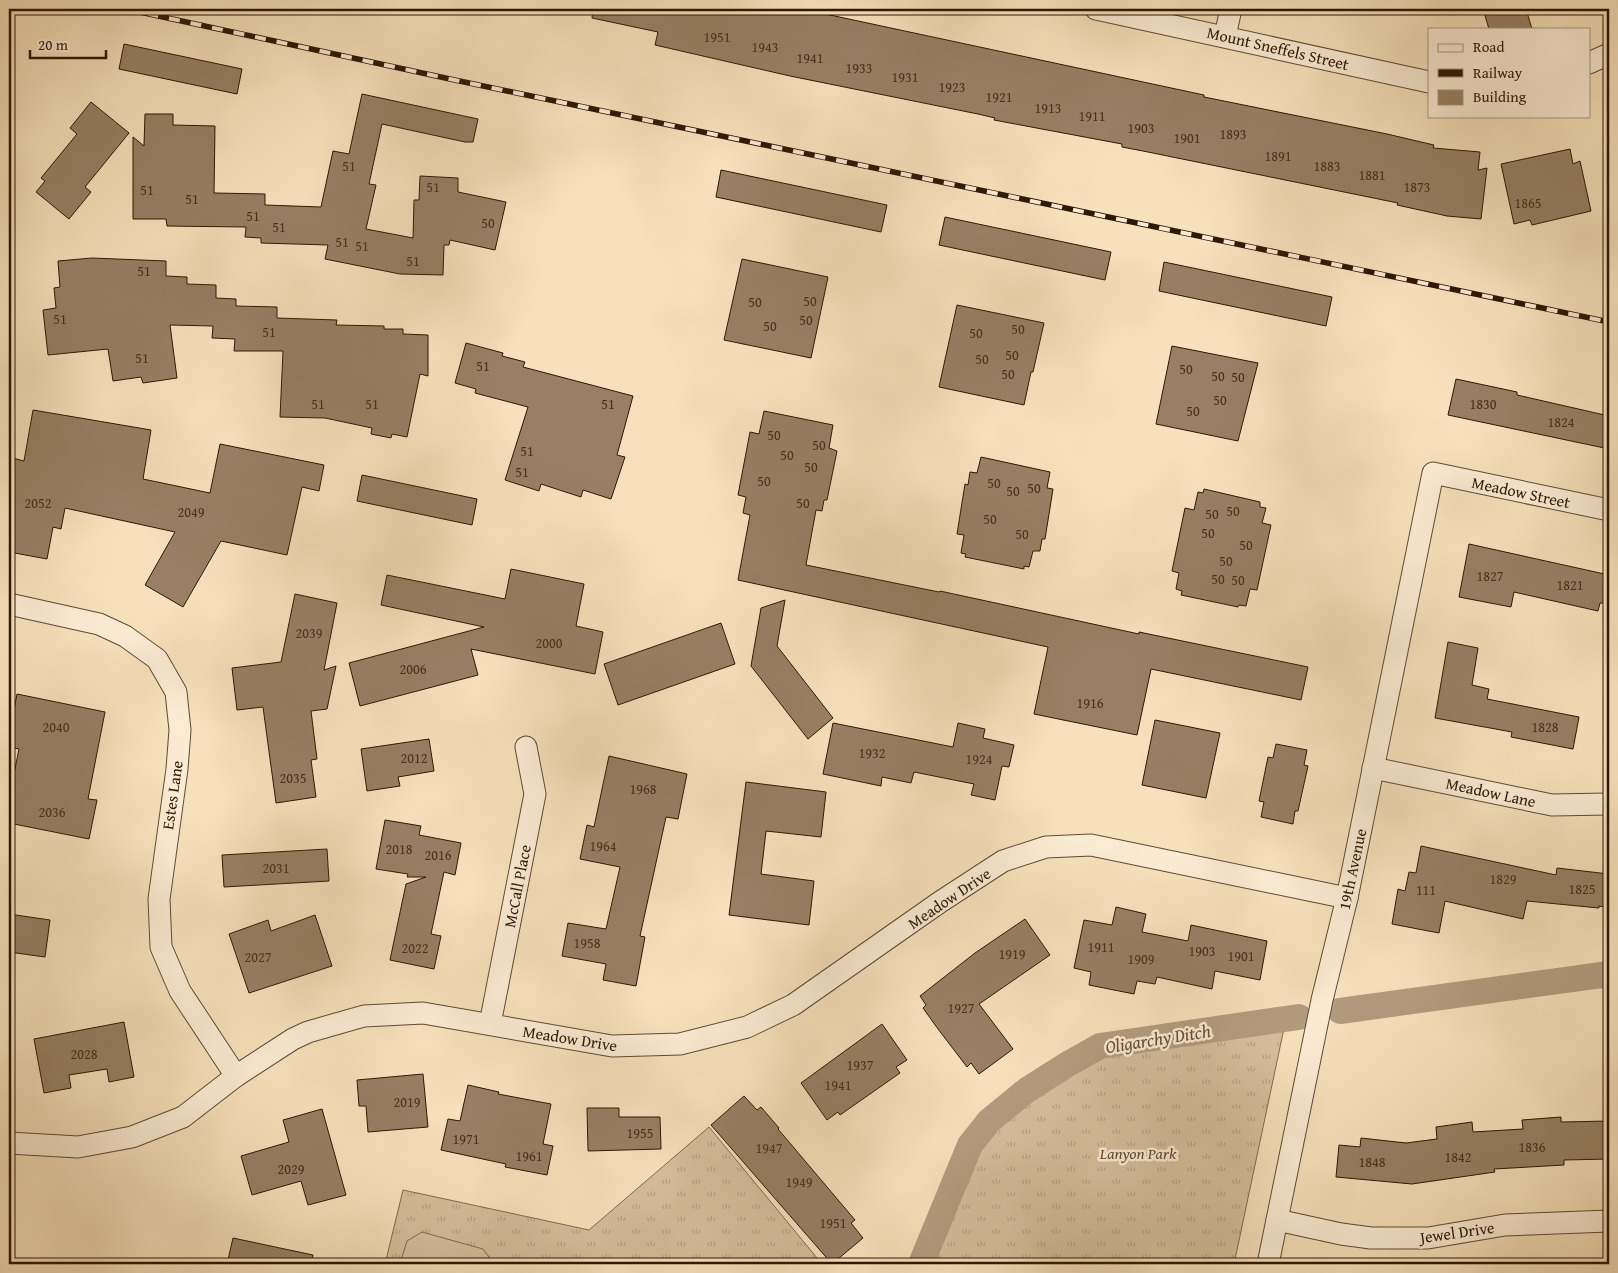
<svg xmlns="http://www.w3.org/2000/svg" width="1618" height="1273" font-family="'Gentium Book Plus',serif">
	<defs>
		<pattern id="grass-tufts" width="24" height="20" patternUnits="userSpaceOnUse" patternTransform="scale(1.25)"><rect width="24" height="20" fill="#d5bf9d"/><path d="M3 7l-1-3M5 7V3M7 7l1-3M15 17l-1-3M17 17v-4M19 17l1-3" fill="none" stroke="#b7a386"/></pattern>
	</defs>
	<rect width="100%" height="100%" fill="#f7e1bc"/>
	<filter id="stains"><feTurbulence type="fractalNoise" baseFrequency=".004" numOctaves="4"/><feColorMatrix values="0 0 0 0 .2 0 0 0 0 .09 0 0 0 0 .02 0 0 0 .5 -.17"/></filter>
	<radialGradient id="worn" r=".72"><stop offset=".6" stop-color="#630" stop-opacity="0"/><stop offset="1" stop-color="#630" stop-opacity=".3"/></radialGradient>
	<g fill="url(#grass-tufts)" stroke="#826b51">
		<polygon points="1286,1019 1234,1264 921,1264 970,1145 989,1121 1027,1090 1068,1064 1100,1046"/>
		<polygon points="709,1127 822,1264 385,1264 403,1190 589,1230"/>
	</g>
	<polygon fill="#d5bf9d" stroke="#826b51" points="422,1232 483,1249 494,1264 400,1264 407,1241"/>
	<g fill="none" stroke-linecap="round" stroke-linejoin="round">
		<g stroke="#b39c7e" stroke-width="26">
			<polyline points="1340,1011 1609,974"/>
			<polyline points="921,1264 970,1145 989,1121 1027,1090 1068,1064 1100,1046 1299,1017"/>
		</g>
	</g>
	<g fill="#978064" stroke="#2e1705">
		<polygon points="593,9 802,9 1204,95 1204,97 1387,134 1434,145 1433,148 1480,152 1478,170 1487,168 1481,219 1447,216 1397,205 1398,203 1143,151 1122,147 1122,144 994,120 995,118 978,114 790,76 655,45 658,32 592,18"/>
		<polygon points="1483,9 1526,9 1532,29 1489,29"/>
		<polygon points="124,44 242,69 237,94 119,69"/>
		<polygon points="362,94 478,119 473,142 465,142 382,124 369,184 376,185 366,229 413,238 414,200 419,200 420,176 458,178 458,192 506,202 495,250 450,240 449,245 444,245 443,275 400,274 325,259 328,245 261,243 261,238 245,237 246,227 167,226 166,219 133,219 133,137 144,146 145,114 173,114 173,125 215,126 214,193 265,194 265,205 321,207 333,151 349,154"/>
		<polygon points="91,102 129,133 85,187 91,192 69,219 36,192 45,181 41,178 77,134 70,128"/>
		<polygon points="1570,149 1573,164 1580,161 1591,211 1532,225 1530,220 1514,224 1501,164"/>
		<polygon points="721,170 887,205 881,232 716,197"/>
		<polygon points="945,217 1111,252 1105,280 939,245"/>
		<polygon points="92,258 166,261 166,276 187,277 187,284 216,285 216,298 236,299 236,306 277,307 277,318 337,320 336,325 384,326 384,329 403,329 403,334 428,335 428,376 420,374 407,437 392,434 391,438 371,434 372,428 325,418 280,417 283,351 234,351 235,339 212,338 213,326 170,325 177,378 143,383 141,377 113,381 108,349 48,355 43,310 56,308 54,288 60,287 58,261"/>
		<polygon points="742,259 828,277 811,358 724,340"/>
		<polygon points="1164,262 1332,297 1326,326 1159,291"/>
		<polygon points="957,305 1044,323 1033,372 1031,372 1024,405 939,387"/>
		<polygon points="466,343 503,353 502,356 525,362 523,367 633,396 617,455 625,457 611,499 583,490 581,497 541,484 539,491 505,480 528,407 475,393 476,389 455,383"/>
		<polygon points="1172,346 1258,363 1238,441 1156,424"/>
		<polygon points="1456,379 1517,392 1517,395 1609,416 1609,449 1448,415"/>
		<polygon points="33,410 151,430 143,479 210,493 220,444 324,465 319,491 302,487 287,555 221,541 183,607 145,585 175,532 65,508 61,529 53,527 47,559 9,552 9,478 13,458 24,461"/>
		<polygon points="764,411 833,425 829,448 837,451 827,500 824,500 822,511 816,510 806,565 939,592 940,591 1139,634 1139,632 1308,667 1301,700 1151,669 1137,735 1034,714 1048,647 738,580 750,515 743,513 746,497 738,495 750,432 759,434"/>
		<polygon points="981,457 1050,472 1047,488 1053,489 1045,539 1042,539 1040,551 1033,551 1029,567 1024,566 1024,569 965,557 966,554 961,553 964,535 957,534 965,484 968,485 970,472 977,473"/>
		<polygon points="362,475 477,499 472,525 357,501"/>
		<polygon points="1204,489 1260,502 1260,507 1266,508 1262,523 1271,525 1257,590 1250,589 1246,606 1239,605 1238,607 1181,595 1182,591 1176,589 1179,573 1172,571 1185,508 1194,510 1198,492 1203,493"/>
		<polygon points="1469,544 1609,575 1609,603 1600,603 1598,611 1514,592 1511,607 1459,597"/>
		<polygon points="511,569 584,584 576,626 603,632 595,674 471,649 478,675 360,706 349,663 484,627 381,605 387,575 505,599"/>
		<polygon points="295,594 337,603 324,670 336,666 327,709 311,711 317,759 311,760 316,797 276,803 263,707 237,710 232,668 281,662"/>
		<polygon points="785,600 777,646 833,718 808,739 751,666 761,608"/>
		<polygon points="721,623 735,664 618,705 604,664"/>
		<polygon points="1448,642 1478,648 1472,685 1489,689 1487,699 1579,717 1573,749 1511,737 1512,732 1435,718"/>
		<polygon points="17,694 105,712 88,799 97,800 89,839 9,823 9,798 19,749 9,747 9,736"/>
		<polygon points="1155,720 1220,733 1206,798 1142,785"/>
		<polygon points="833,723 953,747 958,723 985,729 983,738 1014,745 1009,767 1002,766 995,800 971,795 974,784 914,772 911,783 882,777 881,786 823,774"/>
		<polygon points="429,739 434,771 398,777 400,786 367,791 361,749"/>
		<polygon points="1276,744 1307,750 1304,765 1308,766 1298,811 1295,811 1293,824 1261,817 1264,802 1259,801 1268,757 1273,758"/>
		<polygon points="609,756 687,774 678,819 666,817 640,936 645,937 636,986 603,980 606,964 562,956 568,923 606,929 620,867 580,859 587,825 594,827"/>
		<polygon points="746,782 826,792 821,837 766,831 761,874 814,881 809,925 729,915"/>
		<polygon points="385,820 421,826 419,835 461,843 455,875 444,872 431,934 441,936 434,969 390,960 406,884 426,877 407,877 408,874 376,869"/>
		<polygon points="1421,846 1556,875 1557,868 1609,874 1609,908 1599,906 1599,908 1527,901 1523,919 1445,901 1439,933 1392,924 1398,889 1405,891 1409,872 1416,873"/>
		<polygon points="327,849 329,881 224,887 222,855"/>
		<polygon points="1116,907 1146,914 1142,932 1188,941 1191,925 1267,941 1260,980 1215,971 1212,989 1157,977 1155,984 1137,981 1134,994 1089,985 1091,972 1074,968 1084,920 1112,925"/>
		<polygon points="9,914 50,920 45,957 9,952"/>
		<polygon points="315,915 332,966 249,993 229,934 268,920 271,931"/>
		<polygon points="1025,919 1050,955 979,1004 1013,1049 979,1074 971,1063 967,1067 938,1029 923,1008 926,1005 920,996 975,953"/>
		<polygon points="124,1022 134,1077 109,1082 107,1069 69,1075 71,1088 44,1093 34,1039"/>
		<polygon points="882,1024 907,1060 896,1067 900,1073 840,1115 838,1112 827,1120 801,1083"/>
		<polygon points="423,1074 428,1127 368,1132 366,1106 359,1106 357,1080"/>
		<polygon points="468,1085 499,1092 498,1094 551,1104 543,1144 553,1146 547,1175 505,1167 506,1164 441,1150 448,1119 460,1121"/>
		<polygon points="744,1096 757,1110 761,1107 779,1128 778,1129 855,1220 851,1223 863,1238 832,1264 711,1125"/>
		<polygon points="587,1108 619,1108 619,1117 660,1117 661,1149 588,1151"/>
		<polygon points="322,1109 346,1195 308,1205 301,1181 252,1195 241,1156 289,1142 283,1120"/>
		<polygon points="1561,1117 1561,1122 1609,1121 1609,1159 1564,1160 1564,1165 1494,1169 1495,1172 1412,1184 1336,1177 1339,1145 1360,1147 1361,1138 1406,1143 1437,1139 1436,1127 1472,1122 1473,1132 1523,1129 1522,1120"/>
		<polygon points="233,1238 313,1255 312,1264 227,1264"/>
	</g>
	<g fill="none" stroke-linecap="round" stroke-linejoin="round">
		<g stroke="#604a33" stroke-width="23">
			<g id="street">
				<polyline points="1096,9 1429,82"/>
				<polyline points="1225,36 1231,9"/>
				<polyline points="1589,63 1609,54"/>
				<polyline points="9,604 99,624 125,636 157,659 176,692 180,730 177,769 159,899 161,947 180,991 236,1076"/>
				<polyline points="1373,768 1552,805 1609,804"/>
				<polyline points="490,1024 535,794 526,747"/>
				<polyline points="9,1143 78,1147 132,1137 183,1117 236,1076 293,1039 308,1032 364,1016 423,1013 612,1046 680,1044 747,1027 793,1005 940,902 1003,861 1046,847 1091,845 1347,898"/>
				<polyline points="1277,1220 1341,1234 1371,1238 1428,1238 1505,1225 1609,1221"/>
				<polyline points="1268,1264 1322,1000 1347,898 1433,473 1609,510"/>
			</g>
		</g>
		<use href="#street" stroke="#faecd3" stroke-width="21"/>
		<g stroke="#2e1705" stroke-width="5.5">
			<polyline id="rail" points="126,9 450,79 1609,322"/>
		</g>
		<use href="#rail" stroke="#faecd3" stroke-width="4" stroke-dasharray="11" stroke-linecap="butt"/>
	</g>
	<g text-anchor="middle" stroke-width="5" stroke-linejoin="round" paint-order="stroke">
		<g font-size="14" fill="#48311d">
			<text x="717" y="42">1951</text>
			<text x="765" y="52">1943</text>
			<text x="810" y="63">1941</text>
			<text x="859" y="73">1933</text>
			<text x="905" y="82">1931</text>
			<text x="952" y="92">1923</text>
			<text x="999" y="102">1921</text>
			<text x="1048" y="113">1913</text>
			<text x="1092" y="121">1911</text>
			<text x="1141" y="133">1903</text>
			<text x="1233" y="139">1893</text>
			<text x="1187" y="143">1901</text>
			<text x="1278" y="161">1891</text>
			<text x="349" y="171">51</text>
			<text x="1327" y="171">1883</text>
			<text x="1372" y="180">1881</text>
			<text x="433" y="192">51</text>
			<text x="1417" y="192">1873</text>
			<text x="147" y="195">51</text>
			<text x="192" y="204">51</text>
			<text x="1528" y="208">1865</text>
			<text x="253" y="221">51</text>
			<text x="488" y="228">50</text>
			<text x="279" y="232">51</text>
			<text x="342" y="247">51</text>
			<text x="362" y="251">51</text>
			<text x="413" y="266">51</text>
			<text x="144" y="276">51</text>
			<text x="810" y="306">50</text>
			<text x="755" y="307">50</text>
			<text x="60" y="324">51</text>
			<text x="806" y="325">50</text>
			<text x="770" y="331">50</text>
			<text x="1018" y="334">50</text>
			<text x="269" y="337">51</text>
			<text x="976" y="338">50</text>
			<text x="1012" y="360">50</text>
			<text x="142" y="363">51</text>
			<text x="982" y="364">50</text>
			<text x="483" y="371">51</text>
			<text x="1186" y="374">50</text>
			<text x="1008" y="379">50</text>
			<text x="1218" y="381">50</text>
			<text x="1238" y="382">50</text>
			<text x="1220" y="405">50</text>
			<text x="318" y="409">51</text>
			<text x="372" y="409">51</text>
			<text x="608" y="409">51</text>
			<text x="1483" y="409">1830</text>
			<text x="1193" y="416">50</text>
			<text x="1561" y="427">1824</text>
			<text x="774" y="440">50</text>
			<text x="819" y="450">50</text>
			<text x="527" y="456">51</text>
			<text x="787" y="460">50</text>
			<text x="811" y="472">50</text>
			<text x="522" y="477">51</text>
			<text x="764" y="486">50</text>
			<text x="994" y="488">50</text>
			<text x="1034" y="493">50</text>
			<text x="1013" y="496">50</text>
			<text x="38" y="508">2052</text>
			<text x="803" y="508">50</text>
			<text x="1233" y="516">50</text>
			<text x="191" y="517">2049</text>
			<text x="1212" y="519">50</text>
			<text x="990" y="524">50</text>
			<text x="1208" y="538">50</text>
			<text x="1022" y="539">50</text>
			<text x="1246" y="550">50</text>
			<text x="1226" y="566">50</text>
			<text x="1490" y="581">1827</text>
			<text x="1218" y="584">50</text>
			<text x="1238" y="585">50</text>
			<text x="1570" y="590">1821</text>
			<text x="309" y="638">2039</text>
			<text x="549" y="648">2000</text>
			<text x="413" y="674">2006</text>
			<text x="1090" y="708">1916</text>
			<text x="56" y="732">2040</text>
			<text x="1545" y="732">1828</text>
			<text x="872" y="758">1932</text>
			<text x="414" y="763">2012</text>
			<text x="979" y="764">1924</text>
			<text x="293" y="783">2035</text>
			<text x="643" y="794">1968</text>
			<text x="52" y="817">2036</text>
			<text x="603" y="851">1964</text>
			<text x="399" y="854">2018</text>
			<text x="438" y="860">2016</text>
			<text x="276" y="873">2031</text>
			<text x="1503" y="884">1829</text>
			<text x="1582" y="894">1825</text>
			<text x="1426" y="895">111</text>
			<text x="587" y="948">1958</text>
			<text x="1101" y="952">1911</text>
			<text x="415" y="953">2022</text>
			<text x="1202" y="956">1903</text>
			<text x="1012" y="959">1919</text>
			<text x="1241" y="961">1901</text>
			<text x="258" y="962">2027</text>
			<text x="1141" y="964">1909</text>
			<text x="961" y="1013">1927</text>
			<text x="84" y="1059">2028</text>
			<text x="860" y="1070">1937</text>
			<text x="838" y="1090">1941</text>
			<text x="407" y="1107">2019</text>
			<text x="640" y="1138">1955</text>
			<text x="466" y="1144">1971</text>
			<text x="1532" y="1152">1836</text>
			<text x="769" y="1153">1947</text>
			<text x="529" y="1161">1961</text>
			<text x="1458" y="1162">1842</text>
			<text x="1372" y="1167">1848</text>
			<text x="291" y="1174">2029</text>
			<text x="799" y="1187">1949</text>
			<text x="833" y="1228">1951</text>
		</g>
		<g font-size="16" fill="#2e1705" stroke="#faecd3">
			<text transform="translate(1278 48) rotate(13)" y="6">Mount Sneffels Street</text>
			<text transform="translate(1521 492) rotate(12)" y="6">Meadow Street</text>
			<text transform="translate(1491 792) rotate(12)" y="6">Meadow Lane</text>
			<text transform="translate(172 795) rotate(-82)" y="6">Estes Lane</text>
			<text transform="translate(1352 869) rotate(-78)" y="6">19th Avenue</text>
			<text transform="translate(517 886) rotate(-79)" y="6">McCall Place</text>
			<text transform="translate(949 898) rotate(-34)" y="6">Meadow Drive</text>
			<text transform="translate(570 1038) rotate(9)" y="6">Meadow Drive</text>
			<text transform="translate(1457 1232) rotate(-8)" y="6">Jewel Drive</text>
		</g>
		<g font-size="16" font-style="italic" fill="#604933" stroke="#faecd3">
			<text x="1138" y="1159">Lanyon Park</text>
		</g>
		<g font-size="18" font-style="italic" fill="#634c35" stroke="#faecd3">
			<text transform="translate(1158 1039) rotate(-9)" y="6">Oligarchy Ditch</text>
		</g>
	</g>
	<rect width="1618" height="1273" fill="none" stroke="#f7e1bc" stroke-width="30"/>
	<rect x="10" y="10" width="1598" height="1253" fill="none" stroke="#2e1705" stroke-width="2.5"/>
	<rect x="15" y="15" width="1588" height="1243" fill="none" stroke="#2e1705"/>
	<rect x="1428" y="28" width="162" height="90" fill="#faecd3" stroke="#a89781"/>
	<rect x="1438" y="44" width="25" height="8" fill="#faecd3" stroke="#a89781"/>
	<text x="1473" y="52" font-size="15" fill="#2e1705">Road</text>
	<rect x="1438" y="69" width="25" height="8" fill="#2e1705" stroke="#a89781"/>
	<text x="1473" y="78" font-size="15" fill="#2e1705">Railway</text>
	<rect x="1438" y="90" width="25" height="15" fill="#978064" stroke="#a89781"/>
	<text x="1473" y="102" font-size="15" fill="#2e1705">Building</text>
	<path d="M30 50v8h76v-8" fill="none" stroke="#2e1705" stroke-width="2.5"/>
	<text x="38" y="50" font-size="15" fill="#2e1705" stroke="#faecd3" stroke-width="4" paint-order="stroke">20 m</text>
	<rect width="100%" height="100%" filter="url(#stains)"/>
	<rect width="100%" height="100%" fill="url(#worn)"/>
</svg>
